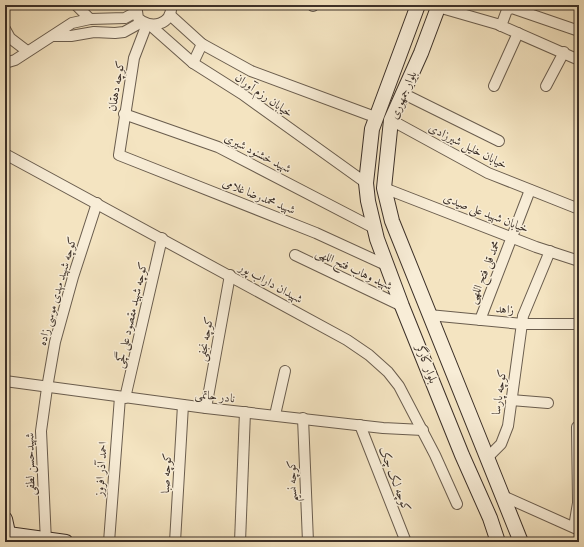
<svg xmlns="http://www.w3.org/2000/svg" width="584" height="547" font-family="'IM FELL French Canon',Amiri,serif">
	<rect width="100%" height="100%" fill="#f4e4c1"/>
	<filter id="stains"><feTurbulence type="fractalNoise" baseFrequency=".005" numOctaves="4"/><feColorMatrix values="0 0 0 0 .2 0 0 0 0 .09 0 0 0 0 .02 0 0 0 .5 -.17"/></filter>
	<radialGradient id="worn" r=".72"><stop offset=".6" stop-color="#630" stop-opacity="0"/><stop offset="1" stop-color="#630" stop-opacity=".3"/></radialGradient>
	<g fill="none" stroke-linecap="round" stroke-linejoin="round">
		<g stroke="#6a5d4e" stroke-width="12">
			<g id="street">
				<polyline points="76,5 90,19"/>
				<path d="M136,5L138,18C150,30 173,25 171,5"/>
				<polyline points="313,6 313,5"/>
				<polyline points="438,7 497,24 579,60"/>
				<polyline points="170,15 202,44 251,71 375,117"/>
				<polyline points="147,24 134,58 119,155 316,233 388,266"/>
				<polyline points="150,25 193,63 242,94 366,183"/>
				<polyline points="501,26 507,10 512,8 579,31"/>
				<polyline points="5,29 10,38 27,51"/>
				<polyline points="54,36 71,36 94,32 115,33 124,32 142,22"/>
				<polyline points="5,63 15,60 72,23 90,19 125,18 136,12"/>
				<polyline points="193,63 202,44"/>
				<polyline points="494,86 518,33"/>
				<polyline points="546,86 564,52"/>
				<polyline points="404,94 499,141"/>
				<polyline points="124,114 218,147 374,228"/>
				<polyline points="391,120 488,173 579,209"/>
				<polyline points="5,154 347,340 369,355 388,372 399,386 435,455 457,504"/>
				<polyline points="384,188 536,247 579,261"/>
				<polyline points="295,255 402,306"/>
				<polyline points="429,315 522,324 579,324"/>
				<polyline points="480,320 530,190"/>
				<polyline points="5,381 206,408 383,428 423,430"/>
				<polyline points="125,398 162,238"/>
				<polyline points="511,400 548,403"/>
				<polyline points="206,408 230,275"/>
				<polyline points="275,415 285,371"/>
				<polyline points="303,418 308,542"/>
				<polyline points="360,425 406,542"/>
				<polyline points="487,458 501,444 508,426 523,316 550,251"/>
				<polyline points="503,496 579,530"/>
				<polyline points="574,527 578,503 577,427"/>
				<polyline points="46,542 41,431 47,388 55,342 73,277 97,203"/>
				<polyline points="109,542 120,397"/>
				<polyline points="175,542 183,405"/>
				<polyline points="240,542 245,412"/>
			</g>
		</g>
		<g stroke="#3c3028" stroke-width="16">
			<g id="secondary">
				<polyline points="418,5 372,129 366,183 368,201 377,239 402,306 462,455 490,518 498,542"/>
				<polyline points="439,5 421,53 391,120 384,188 392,221 521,542"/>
				<polyline points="5,519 10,542"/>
				<polyline points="8,534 66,542"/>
			</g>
		</g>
		<use href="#street" stroke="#f8edd7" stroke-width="10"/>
		<use href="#secondary" stroke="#f8edd7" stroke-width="14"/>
	</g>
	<g text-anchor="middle" stroke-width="3" stroke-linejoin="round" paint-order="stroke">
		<g font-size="12" fill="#3c3028" stroke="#f8edd7">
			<text transform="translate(116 86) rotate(-80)" y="4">کوچه دهقان</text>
			<text transform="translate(264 95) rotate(35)" y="4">خیابان رزم آوران</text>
			<text transform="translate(403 95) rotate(-67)" y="4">بلوار جمهوری</text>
			<text transform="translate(468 146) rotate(27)" y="4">خیابان خلیل شیرزادی</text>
			<text transform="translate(258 153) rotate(27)" y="4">شهید خشنود شیری</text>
			<text transform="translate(259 196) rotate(22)" y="4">شهید محمدرضا غلامی</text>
			<text transform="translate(486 213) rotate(21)" y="4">خیابان شهید علی صیدی</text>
			<text transform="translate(354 269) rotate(25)" y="4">شهید وهاب فتح اللهی</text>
			<text transform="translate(484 272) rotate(-68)" y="4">محمد قلی فتح اللهی</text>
			<text transform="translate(271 283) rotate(29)" y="4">شهیدان داراب پور</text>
			<text transform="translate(57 291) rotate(-74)" y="4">کوچه شهید مهدی موسی زاده</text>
			<text transform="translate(505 309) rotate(5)" y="4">زاهد</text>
			<text transform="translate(131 315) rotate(-77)" y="4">کوچه شهید مقصود علی گچی</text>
			<text transform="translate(205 339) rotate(-80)" y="4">کوچه نجفی</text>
			<text transform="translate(427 364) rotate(69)" y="4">بلوار کارگر</text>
			<text transform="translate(499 392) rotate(-82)" y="4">کوچه پارسا</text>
			<text transform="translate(215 396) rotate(7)" y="4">نادر حاتمی</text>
			<text transform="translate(30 464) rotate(-91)" y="4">شهیدحسن لطفی</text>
			<text transform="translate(101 469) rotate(-86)" y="4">احمد آذر افروز</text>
			<text transform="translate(166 473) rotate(-87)" y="4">کوچه صبا</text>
			<text transform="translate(395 479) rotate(69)" y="4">کوچه لک چک</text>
			<text transform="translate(292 481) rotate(-92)" y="4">کوچه نسیم</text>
		</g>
	</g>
	<rect width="584" height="547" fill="none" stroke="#f4e4c1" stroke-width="20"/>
	<rect x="6" y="6" width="572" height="535" fill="none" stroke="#3c3028" stroke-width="2"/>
	<rect x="10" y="10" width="564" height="527" fill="none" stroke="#3c3028"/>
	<rect width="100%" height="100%" filter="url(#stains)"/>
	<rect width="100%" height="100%" fill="url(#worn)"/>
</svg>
